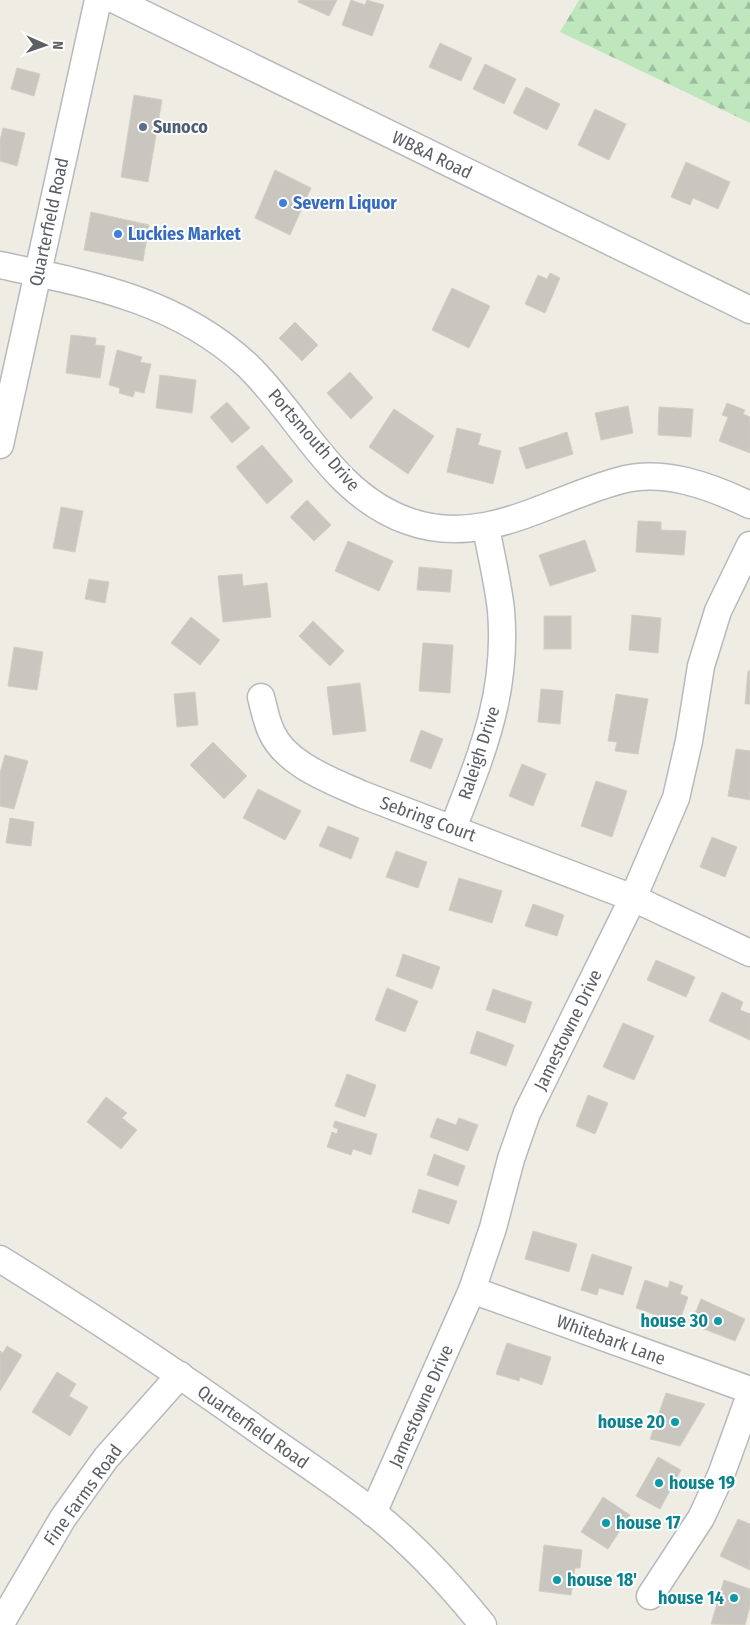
<svg xmlns="http://www.w3.org/2000/svg" width="750" height="1625" font-family="'Fira Sans Condensed',sans-serif">
	<defs>
		<pattern id="forest-firs" width="22" height="20" patternUnits="userSpaceOnUse" patternTransform="scale(1.25)"><rect width="22" height="20" fill="#bee7be"/><path d="M5 1l3.5 6h-7zM16 11l3.5 6h-7z" fill="#9dbe9e"/></pattern>
	</defs>
	<rect width="100%" height="100%" fill="#eeece3"/>
	<polygon fill="url(#forest-firs)" points="579,0 750,0 750,123 560,32"/>
	<g fill="#c9c6c0" stroke="#d3cec1">
		<polygon points="299,0 337,0 329,16 298,2"/>
		<polygon points="351,0 365,5 367,0 384,5 372,36 342,25"/>
		<polygon points="440,43 472,58 461,81 429,67"/>
		<polygon points="485,64 516,79 504,104 473,89"/>
		<polygon points="17,68 40,74 34,96 11,89"/>
		<polygon points="526,87 560,104 547,130 513,113"/>
		<polygon points="134,95 162,100 148,182 121,177"/>
		<polygon points="595,109 626,124 609,160 578,145"/>
		<polygon points="3,128 25,133 17,166 0,161 0,140"/>
		<polygon points="686,162 730,182 718,209 693,198 690,205 671,197"/>
		<polygon points="275,170 311,188 290,235 255,218"/>
		<polygon points="91,212 149,225 143,261 84,250"/>
		<polygon points="550,273 560,278 545,313 525,304 538,275 547,279"/>
		<polygon points="452,288 490,306 469,348 432,330"/>
		<polygon points="295,322 318,345 302,361 279,338"/>
		<polygon points="71,335 96,338 95,345 105,346 100,378 66,373"/>
		<polygon points="117,350 142,357 140,362 151,364 144,393 135,391 133,397 119,393 120,388 109,385"/>
		<polygon points="350,372 373,398 351,419 327,393"/>
		<polygon points="160,375 196,380 192,413 156,408"/>
		<polygon points="227,402 250,428 232,443 210,417"/>
		<polygon points="727,403 745,410 743,414 750,417 750,453 719,441 728,417 722,415"/>
		<polygon points="628,406 633,433 601,440 595,413"/>
		<polygon points="659,407 693,409 691,437 658,435"/>
		<polygon points="394,409 434,436 408,474 369,447"/>
		<polygon points="457,428 481,434 478,445 501,451 493,484 447,472"/>
		<polygon points="567,432 573,454 526,469 519,448"/>
		<polygon points="262,445 293,481 267,504 236,467"/>
		<polygon points="307,500 331,525 314,541 290,517"/>
		<polygon points="61,507 83,511 75,552 53,548"/>
		<polygon points="638,521 661,522 661,530 686,531 684,555 636,552"/>
		<polygon points="585,540 596,571 550,586 539,555"/>
		<polygon points="348,541 393,561 379,591 335,571"/>
		<polygon points="419,567 452,570 450,592 417,590"/>
		<polygon points="242,574 243,586 267,583 271,617 223,622 218,576"/>
		<polygon points="89,579 109,582 105,603 85,599"/>
		<polygon points="632,615 661,618 658,653 629,650"/>
		<rect x="544" y="616" width="27" height="33"/>
		<polygon points="191,617 220,640 200,665 171,643"/>
		<polygon points="313,621 344,651 330,666 299,636"/>
		<polygon points="423,643 453,645 450,693 419,691"/>
		<polygon points="14,647 43,652 37,690 8,686"/>
		<polygon points="748,671 750,671 750,704 745,704"/>
		<polygon points="360,683 366,731 333,735 327,687"/>
		<polygon points="541,689 563,691 560,724 538,722"/>
		<polygon points="195,692 198,725 177,727 174,694"/>
		<polygon points="616,694 648,699 638,754 615,751 617,742 608,741"/>
		<polygon points="421,730 443,739 431,769 410,761"/>
		<polygon points="213,742 247,776 224,799 190,765"/>
		<polygon points="736,749 750,751 750,800 728,796"/>
		<polygon points="5,755 28,761 14,809 0,806 0,773"/>
		<polygon points="522,764 546,774 533,806 509,796"/>
		<polygon points="596,781 627,791 612,837 581,826"/>
		<polygon points="258,789 301,811 285,840 243,818"/>
		<polygon points="10,818 34,822 31,846 6,843"/>
		<polygon points="328,826 359,838 351,859 319,846"/>
		<polygon points="712,837 737,847 725,877 700,867"/>
		<polygon points="396,851 427,862 418,888 386,877"/>
		<polygon points="459,878 502,891 492,923 449,910"/>
		<polygon points="533,904 564,915 557,936 525,926"/>
		<polygon points="403,954 440,967 432,989 396,976"/>
		<polygon points="656,960 695,977 686,997 647,980"/>
		<polygon points="387,988 418,1001 405,1032 375,1020"/>
		<polygon points="493,989 532,1002 525,1023 486,1010"/>
		<polygon points="722,992 743,1002 740,1010 750,1014 750,1040 709,1021"/>
		<polygon points="623,1023 654,1036 634,1080 603,1067"/>
		<polygon points="477,1031 514,1045 506,1066 470,1053"/>
		<polygon points="347,1074 376,1085 365,1117 335,1106"/>
		<polygon points="588,1095 608,1103 595,1134 576,1126"/>
		<polygon points="106,1097 127,1113 122,1118 137,1130 121,1149 87,1122"/>
		<polygon points="437,1118 456,1125 459,1118 478,1125 468,1151 430,1137"/>
		<polygon points="335,1121 377,1134 371,1155 353,1149 351,1155 327,1147 332,1132 337,1134 338,1129 333,1127"/>
		<polygon points="434,1154 465,1166 458,1186 427,1175"/>
		<polygon points="419,1189 457,1201 449,1224 412,1212"/>
		<polygon points="533,1231 577,1244 569,1272 525,1259"/>
		<polygon points="592,1254 632,1267 623,1295 599,1288 597,1295 581,1290"/>
		<polygon points="645,1280 668,1288 670,1281 683,1286 680,1294 688,1297 679,1323 636,1308"/>
		<polygon points="701,1299 745,1319 735,1341 691,1324"/>
		<polygon points="507,1343 551,1357 542,1385 520,1377 519,1381 496,1374"/>
		<polygon points="7,1346 22,1355 0,1391 0,1351 3,1353"/>
		<polygon points="57,1372 76,1384 69,1396 88,1407 70,1436 32,1412"/>
		<polygon points="666,1393 705,1404 680,1446 650,1439"/>
		<polygon points="658,1457 681,1470 660,1509 636,1496"/>
		<polygon points="603,1497 630,1515 608,1549 581,1532"/>
		<polygon points="738,1519 750,1524 750,1570 720,1556"/>
		<polygon points="544,1545 582,1550 580,1568 575,1568 571,1595 539,1591"/>
		<polygon points="724,1580 750,1589 750,1606 745,1625 711,1624"/>
	</g>
	<g fill="none" stroke-linecap="round" stroke-linejoin="round">
		<g stroke="#b6b9be" stroke-width="29">
			<g id="minor">
				<polyline points="115,0 750,310"/>
				<path d="M0,265C90,284 177,300 247,365C301,417 333,495 408,521C483,548 548,500 618,481C663,468 710,486 750,505"/>
				<polyline points="0,445 98,0"/>
				<path d="M261,697C264,708 266,720 271,731C285,764 330,780 361,794L633,898L750,953"/>
				<path d="M453,828C482,753 508,693 501,610C498,583 491,555 486,527"/>
				<path d="M0,1259C87,1313 172,1369 255,1428C295,1457 337,1483 375,1514C416,1547 450,1584 483,1625"/>
				<polyline points="472,1290 750,1390"/>
				<polyline points="373,1513 472,1290 493,1228 511,1159 527,1113 633,898 676,798 689,741 701,666 718,611 750,545"/>
				<polyline points="650,1596 701,1518 721,1475 750,1395"/>
				<polyline points="0,1625 63,1518 106,1458 180,1375"/>
			</g>
		</g>
		<use href="#minor" stroke="#fff" stroke-width="26"/>
	</g>
	<circle fill="#5c6f8a" stroke="#fff" stroke-width="2" cx="143" cy="127" r="5"/>
	<g fill="#3f7fe0" stroke="#fff" stroke-width="2">
		<circle cx="283" cy="203" r="5"/>
		<circle cx="118" cy="234" r="5"/>
	</g>
	<g fill="#0f9aa8" stroke="#fff" stroke-width="2">
		<circle cx="718" cy="1321" r="5"/>
		<circle cx="675" cy="1422" r="5"/>
		<circle cx="659" cy="1483" r="5"/>
		<circle cx="606" cy="1523" r="5"/>
		<circle cx="557" cy="1580" r="5"/>
		<circle cx="734" cy="1598" r="5"/>
	</g>
	<g text-anchor="middle" stroke-width="4" stroke-linejoin="round" paint-order="stroke">
		<g font-size="18" font-weight="bold" fill="#4e5e75" stroke="#fff" text-anchor="start">
			<text x="153" y="133">Sunoco</text>
		</g>
		<g font-size="18" fill="#5b5f64" stroke="#fff">
			<text transform="translate(432 155) rotate(26)" y="6">WB&amp;A Road</text>
			<text transform="translate(49 222) rotate(-78)" y="6">Quarterfield Road</text>
			<text transform="translate(314 440) rotate(49)" y="6">Portsmouth Drive</text>
			<text transform="translate(479 753) rotate(-72)" y="6">Raleigh Drive</text>
			<text transform="translate(428 819) rotate(20)" y="6">Sebring Court</text>
			<text transform="translate(568 1030) rotate(-64)" y="6">Jamestowne Drive</text>
			<text transform="translate(611 1340) rotate(20)" y="6">Whitebark Lane</text>
			<text transform="translate(421 1406) rotate(-66)" y="6">Jamestowne Drive</text>
			<text transform="translate(253 1427) rotate(35)" y="6">Quarterfield Road</text>
			<text transform="translate(83 1495) rotate(-54)" y="6">Fine Farms Road</text>
		</g>
		<g font-size="18" font-weight="bold" fill="#366cbe" stroke="#fff" text-anchor="start">
			<text x="293" y="209">Severn Liquor</text>
			<text x="128" y="240">Luckies Market</text>
		</g>
		<g font-size="18" font-weight="bold" fill="#0d838f" stroke="#fff" text-anchor="end">
			<text x="708" y="1327">house 30</text>
			<text x="665" y="1428">house 20</text>
			<text x="669" y="1489" text-anchor="start">house 19</text>
			<text x="616" y="1529" text-anchor="start">house 17</text>
			<text x="567" y="1586" text-anchor="start">house 18'</text>
			<text x="724" y="1604">house 14</text>
		</g>
	</g>
	<g transform="translate(45 45) rotate(92)" stroke="#ffffff" stroke-width="4" paint-order="stroke">
	<path d="M0-4L9 19L0 12L-9 19Z" fill="#5b5f64"/>
	<text y="-8" font-size="14" font-weight="bold" text-anchor="middle" fill="#5b5f64">N</text>
	</g>
</svg>
